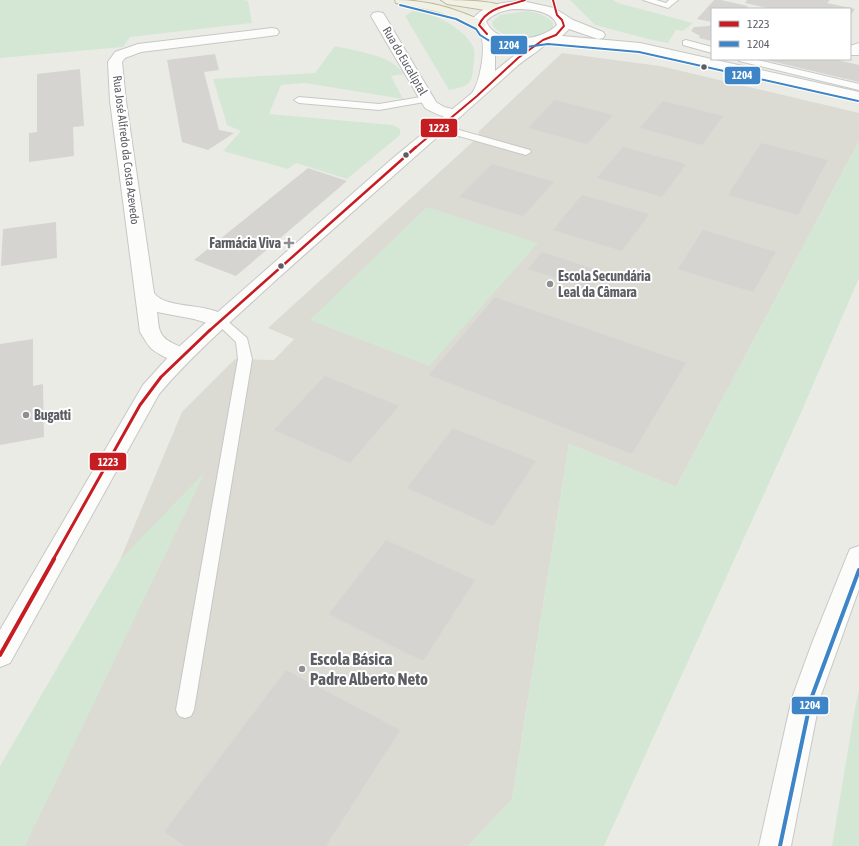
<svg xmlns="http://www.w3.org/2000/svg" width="859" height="846" font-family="'Asap Condensed',sans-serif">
	<rect width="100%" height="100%" fill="#ebebe6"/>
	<polygon fill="#dbdbd4" points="562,53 660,66 859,113 859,141 676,487 569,444 512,799 468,846 0,846 0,815 120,560 182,412 235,359 274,360 294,339 268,328 477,138 480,136 478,132"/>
	<g fill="#d4e7d5">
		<polygon points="0,0 245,0 248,1 252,23 130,37 123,47 0,58"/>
		<polygon points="570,0 613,0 618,3 693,23 683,31 676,30 668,43 652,40 595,25"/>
		<path d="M414,10C436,16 453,22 468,39C470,42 474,46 474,50C475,55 474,63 473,68C473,86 464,87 449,90L405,16Z"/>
		<path d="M527,11C537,13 547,15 553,23V28C540,43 505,41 493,26L492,22L500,15Z"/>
		<path d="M335,46C358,52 390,54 404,74L391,76L403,99L305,83L281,85L269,114L393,125L400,129V135L347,179L296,163L288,169L223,151L241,131L227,125L213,79L315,73Z"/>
		<polygon points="859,141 859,278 800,415 604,846 468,846 512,799 569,444 676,487"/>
		<polygon points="427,207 538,243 429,366 310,320"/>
		<polygon points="205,472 25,846 0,846 0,766 120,560"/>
		<polygon points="859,690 859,846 832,846 855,708"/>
	</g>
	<g fill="#d5d4d1">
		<polygon points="714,0 721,0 748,6 746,9 712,9 712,22 697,19"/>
		<polygon points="747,0 830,0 827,3 855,9 850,16 850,9 772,9 745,3"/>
		<polygon points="711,24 712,41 699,38 700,36 691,31 694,27 709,26"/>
		<polygon points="215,54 219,70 204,72 219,130 234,133 208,150 182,142 167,60"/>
		<polygon points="762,59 833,59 859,65 859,82"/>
		<polygon points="80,69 84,126 73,127 74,156 29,162 29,133 37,132 37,74"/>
		<polygon points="555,100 613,115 587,144 528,128"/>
		<polygon points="663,101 723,116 702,145 640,128"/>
		<polygon points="761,143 828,160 798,215 728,195"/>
		<polygon points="623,147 686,164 662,197 597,178"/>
		<polygon points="492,164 554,182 523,216 459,197"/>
		<polygon points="308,168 347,181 236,276 194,260"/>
		<polygon points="582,195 649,214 622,251 553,230"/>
		<polygon points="56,222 57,258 1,266 3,229"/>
		<polygon points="703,230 776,252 753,292 678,269"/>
		<polygon points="542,252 600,271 587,288 528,269"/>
		<polygon points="495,297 686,363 632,454 429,375"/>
		<polygon points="33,339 33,386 43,384 44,437 0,445 0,344"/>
		<polygon points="325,376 399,406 350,463 274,430"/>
		<polygon points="453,428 536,461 493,526 407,488"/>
		<polygon points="386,540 475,580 423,661 329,614"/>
		<polygon points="286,670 400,730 326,846 185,846 164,832"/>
	</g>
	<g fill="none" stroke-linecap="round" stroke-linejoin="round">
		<g stroke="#c7c7c7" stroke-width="2">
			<g id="service">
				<polygon points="643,0 656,0 666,3 669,0 678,0 668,8"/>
				<polygon points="686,40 712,47 712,53 683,45 683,41"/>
				<polygon points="738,59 753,59 859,84 859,90 739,61"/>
				<polygon points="427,96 430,97 430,101 379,110 299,103 294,100 299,97 379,104"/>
				<polygon points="438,124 530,150 531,152 526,155 434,129 433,127"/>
				<polygon points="220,317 224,318 247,338 252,359 194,710 191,716 185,718 179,716 176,710 238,359 236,342 214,321 216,318"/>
			</g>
		</g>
		<g stroke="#c7c7c7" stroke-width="2">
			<g id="minor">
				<path d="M378,12L383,13L385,16L436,102L444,107L460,111L463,114L460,117C449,120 435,114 425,108L371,16L373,13Z"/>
				<path d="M272,28L277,29L279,32L277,35L141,52L125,58L122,62L126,101L154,293C166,311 217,301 230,321L227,325L220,327L194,319L157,312C158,318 158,326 160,331C165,345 184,344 191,356L188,361C177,364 163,357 153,350C148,346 144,338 140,332L110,101L108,62L115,52L138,44Z"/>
				<polygon points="859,43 859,55 850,55 850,46"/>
			</g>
		</g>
		<g stroke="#c7c7c7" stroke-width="2">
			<g id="tertiary">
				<path d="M522,1L554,8L573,20L603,32L605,35L603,38L598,39L569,29L562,36L640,43L859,92V100L640,51L547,43C538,52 526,58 516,67C437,138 356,208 276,280C236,317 195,352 159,394L10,663L0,667V630L143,385L171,354L202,326L393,158L472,93C480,83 487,45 480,34C477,29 474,26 472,20C483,4 504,2 522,1ZM512,9C526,9 552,9 557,25C541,42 495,46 486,21C494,13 502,11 512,9ZM495,42L517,46H526L495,71Z"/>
				<polygon points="859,546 859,589 820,698 791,846 759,846 792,698 812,643 847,556 850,549"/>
			</g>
		</g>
		<g stroke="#c0b996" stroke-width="2">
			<g id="trunk">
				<path d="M395,0C426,0 456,8 484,22L486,25L484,28C473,30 464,22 455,18C437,10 415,7 396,3Z"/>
				<path d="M441,0C453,0 498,0 505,8L498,12L447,4Z"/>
			</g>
		</g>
		<use href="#service" fill="#fcfcfb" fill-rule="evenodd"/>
		<use href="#minor" fill="#fcfcfb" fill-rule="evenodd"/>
		<use href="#tertiary" fill="#fcfcfb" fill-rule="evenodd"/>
		<use href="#trunk" fill="#f0f0e5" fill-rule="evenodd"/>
		<g stroke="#fff" stroke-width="4">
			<g id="bus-1-far3">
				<path d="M487,34L479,25C487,7 508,6 525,0"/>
				<polyline points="415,148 477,96 518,58 543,40 556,35 564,26 562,20 557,15 553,0"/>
			</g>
		</g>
		<g stroke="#fff" stroke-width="5">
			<polyline id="bus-1-far2" points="209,331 416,147"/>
		</g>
		<g stroke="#fff" stroke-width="6">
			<polyline id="bus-1-far1" points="53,560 140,405 161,377 210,330"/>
		</g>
		<g stroke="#fff" stroke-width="7">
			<polyline id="bus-1" points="0,655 54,559"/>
		</g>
		<g stroke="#fff" stroke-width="4">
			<polyline id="bus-2-far1" points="400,5 456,19 476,29 480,35 488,40 500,44 526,47 548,44 639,52 858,101"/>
		</g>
		<g stroke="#fff" stroke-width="7">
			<polyline id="bus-2" points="780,846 811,699 859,570"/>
		</g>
		<use href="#bus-1-far3" stroke="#c61d23" stroke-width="2"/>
		<use href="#bus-1-far2" stroke="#c61d23" stroke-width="2.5"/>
		<use href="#bus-1-far1" stroke="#c61d23" stroke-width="3"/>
		<use href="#bus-1" stroke="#c61d23" stroke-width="4"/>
		<use href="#bus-2-far1" stroke="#3d85c6" stroke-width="2"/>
		<use href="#bus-2" stroke="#3d85c6" stroke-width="4"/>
	</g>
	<g fill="#5c5e63" stroke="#fff" stroke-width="1.5">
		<circle cx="704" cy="67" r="3.5"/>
		<circle cx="406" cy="155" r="3.5"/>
		<circle cx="281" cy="266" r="3.5"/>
	</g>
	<g fill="#8e8f91" stroke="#fff" stroke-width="1.5">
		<path d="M287 237h4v4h4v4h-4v4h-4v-4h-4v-4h4z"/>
		<circle cx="550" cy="284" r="4"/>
		<circle cx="26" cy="415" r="4"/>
		<circle cx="302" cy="669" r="4"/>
	</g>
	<g text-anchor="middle" stroke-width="4" stroke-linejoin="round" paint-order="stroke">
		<g font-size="12" fill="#5c5e63" stroke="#fff">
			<text transform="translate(405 61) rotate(60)" y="4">Rua do Eucaliptal</text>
			<text transform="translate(126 150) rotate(83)" y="4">Rua José Alfredo da Costa Azevedo</text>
		</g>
		<g font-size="14" font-weight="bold" fill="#5c5e63" stroke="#fff" text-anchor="start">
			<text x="281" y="248" text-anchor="end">Farmácia Viva</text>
			<text x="558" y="281">Escola Secundária<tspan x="558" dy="16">Leal da Câmara</tspan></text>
			<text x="34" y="420">Bugatti</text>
		</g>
		<g font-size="17" font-weight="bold" fill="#5c5e63" stroke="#fff" text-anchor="start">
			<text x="310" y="665">Escola Básica<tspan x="310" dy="20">Padre Alberto Neto</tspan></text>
		</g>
	</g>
	<g stroke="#fff" stroke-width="1.5">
		<rect x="490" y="35" width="38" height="20" rx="4" fill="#3d85c6"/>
		<rect x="724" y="66" width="37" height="19" rx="4" fill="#3d85c6"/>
		<rect x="420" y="118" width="38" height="20" rx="4" fill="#c61d23"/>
		<rect x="89" y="452" width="38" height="19" rx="4" fill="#c61d23"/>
		<rect x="791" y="696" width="38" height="19" rx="4" fill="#3d85c6"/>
	</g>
	<g font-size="11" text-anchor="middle" font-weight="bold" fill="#fff">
		<text x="509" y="49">1204</text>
		<text x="742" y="79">1204</text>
		<text x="439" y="132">1223</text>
		<text x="108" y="466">1223</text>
		<text x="810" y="709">1204</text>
	</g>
	<rect x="711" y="8" width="140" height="52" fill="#ffffff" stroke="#bebfc1"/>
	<rect x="719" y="21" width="20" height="6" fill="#c61d23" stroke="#bebfc1"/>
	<text x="747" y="28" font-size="12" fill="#5c5e63">1223</text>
	<rect x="719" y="41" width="20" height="6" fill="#3d85c6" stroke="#bebfc1"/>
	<text x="747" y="48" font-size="12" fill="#5c5e63">1204</text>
</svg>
